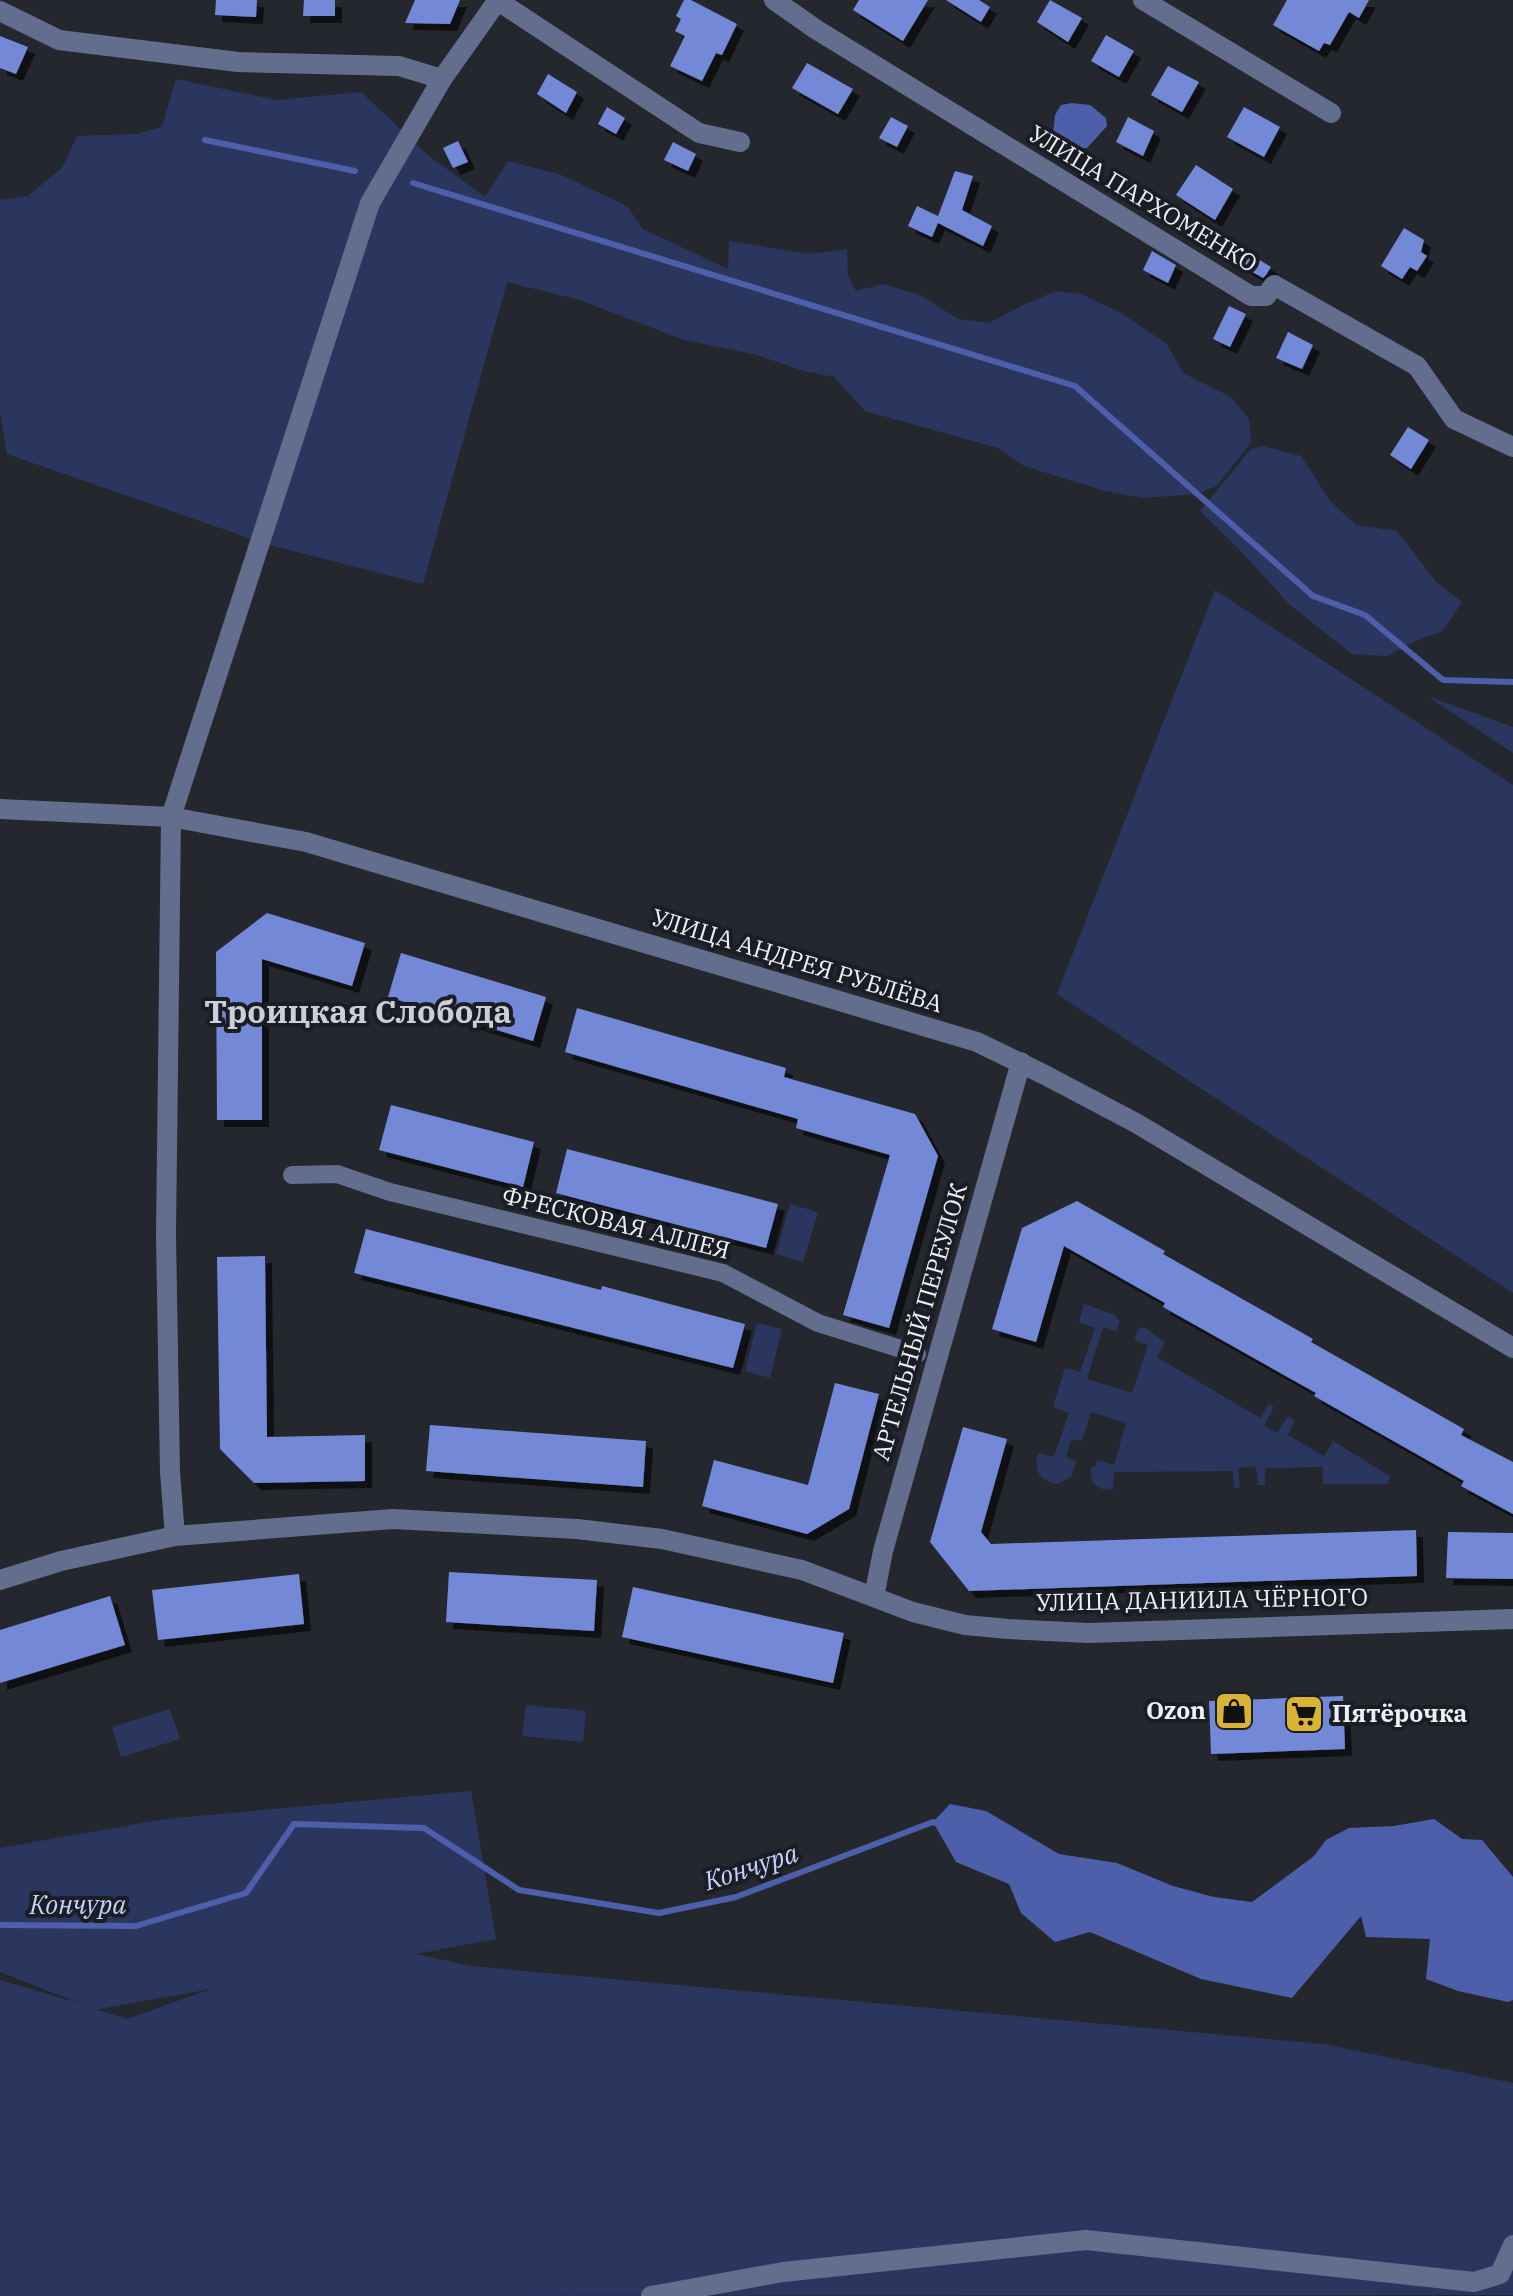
<svg xmlns="http://www.w3.org/2000/svg" width="1513" height="2296" font-family="'IBM Plex Serif',serif">
	<defs>
		<filter id="shadow"><feDropShadow dx="7" dy="7" stdDeviation="0" flood-color="#0009"/></filter>
	</defs>
	<rect width="100%" height="100%" fill="#25272e"/>
	<g fill="#2b365f" fill-rule="evenodd">
		<polygon points="176,79 277,100 361,92 429,156 485,197 508,161 559,174 627,206 643,229 728,269 729,241 808,254 847,249 848,276 856,291 883,284 920,295 958,319 989,323 1023,305 1056,291 1081,294 1121,313 1167,344 1183,373 1231,397 1249,419 1251,442 1217,486 1197,494 1143,498 1105,491 1024,466 998,448 865,411 834,377 804,371 757,355 681,339 580,300 507,282 423,584 269,545 7,454 0,411 0,200 28,196 62,168 77,136 136,134 162,127"/>
		<polygon points="1262,446 1301,456 1330,501 1356,525 1397,531 1437,583 1462,602 1442,632 1422,638 1387,656 1352,654 1289,604 1237,547 1200,511 1251,449"/>
		<polygon points="1215,590 1513,785 1513,1293 1057,994"/>
		<polygon points="1427,696 1513,727 1513,753"/>
		<polygon points="790,1204 818,1212 803,1262 776,1254"/>
		<path d="M1084,1304L1115,1315L1120,1322L1116,1331L1103,1327L1087,1379L1132,1393L1148,1345L1134,1340L1138,1329L1144,1327L1165,1343L1157,1357L1260,1418L1269,1404L1274,1407L1264,1426L1277,1433L1288,1416L1295,1420L1288,1435L1324,1456L1333,1441L1390,1476L1388,1484H1323V1467L1265,1468V1485H1258L1256,1466L1238,1468L1240,1487L1234,1488L1233,1471L1114,1472L1113,1489C1098,1492 1087,1482 1092,1466L1095,1467L1097,1460L1114,1465L1126,1423L1091,1412L1082,1441L1071,1439L1066,1458L1076,1461L1072,1476L1059,1484C1040,1483 1033,1470 1038,1453L1054,1457L1069,1413L1053,1407L1065,1368L1080,1372L1095,1328L1079,1322Z"/>
		<polygon points="757,1323 782,1329 770,1378 745,1371"/>
		<polygon points="526,1705 586,1711 583,1742 522,1736"/>
		<polygon points="170,1709 180,1739 121,1757 112,1727"/>
		<path d="M471,1791L496,1939L416,1954L471,1966L1323,2044L1513,2083V2295L0,2296V1980L82,2004L0,1972V1848L165,1819ZM211,1989L127,2019L98,2010L99,2009Z"/>
	</g>
	<g fill="#4d5faa">
		<path d="M1072,103L1090,105L1106,118L1107,126L1087,148C1072,150 1063,146 1053,134L1055,115L1061,105Z"/>
		<polygon points="950,1804 986,1811 1059,1854 1117,1863 1173,1886 1214,1897 1252,1902 1314,1856 1326,1840 1349,1828 1394,1826 1434,1819 1462,1839 1482,1840 1513,1877 1513,2000 1508,2002 1458,1991 1426,1979 1430,1939 1366,1937 1361,1916 1292,1998 1201,1979 1090,1932 1055,1942 1021,1913 1009,1884 956,1862 933,1822"/>
	</g>
	<g fill="none" stroke-linecap="round" stroke-linejoin="round">
		<g stroke="#4d5faa" stroke-width="6">
			<polyline points="205,140 355,171"/>
			<polyline points="413,183 1075,386 1313,596 1365,615 1443,680 1513,682"/>
			<polyline points="0,1925 136,1926 246,1893 294,1824 424,1828 519,1890 659,1913 736,1897 933,1822 940,1825"/>
		</g>
	</g>
	<g fill="#7389d8" filter="url(#shadow)">
		<polygon points="216,0 257,0 256,17 215,15"/>
		<polygon points="304,0 335,0 335,16 303,16"/>
		<polygon points="415,0 460,0 450,24 405,23"/>
		<polygon points="684,0 691,0 737,24 722,55 716,53 702,81 670,66 685,36 675,31 681,19 676,16"/>
		<polygon points="859,0 928,0 903,41 853,10"/>
		<polygon points="946,0 979,0 990,7 981,22"/>
		<polygon points="1050,0 1082,18 1068,42 1037,22"/>
		<polygon points="1287,0 1369,0 1359,18 1349,12 1330,45 1324,43 1319,51 1273,25"/>
		<polygon points="1106,35 1134,51 1119,77 1091,61"/>
		<polygon points="0,36 28,47 16,74 0,68"/>
		<polygon points="807,63 853,89 838,114 792,88"/>
		<polygon points="1168,66 1199,82 1182,112 1151,95"/>
		<polygon points="548,74 577,92 566,113 537,94"/>
		<polygon points="607,107 625,118 616,134 598,124"/>
		<polygon points="1244,107 1280,127 1264,157 1227,137"/>
		<polygon points="891,117 908,126 897,147 879,138"/>
		<polygon points="1128,117 1154,131 1143,156 1116,142"/>
		<polygon points="458,141 468,162 453,168 443,148"/>
		<polygon points="673,142 696,154 688,171 664,160"/>
		<polygon points="1196,165 1233,189 1215,220 1176,195"/>
		<polygon points="955,171 973,176 962,210 992,226 983,246 938,223 932,237 908,226 917,206 938,216"/>
		<polygon points="1404,228 1424,240 1421,252 1427,256 1417,271 1410,267 1402,279 1381,266"/>
		<polygon points="1227,240 1271,267 1266,275 1263,278 1219,253"/>
		<polygon points="1152,251 1176,265 1168,283 1143,270"/>
		<polygon points="1229,306 1246,314 1230,347 1213,339"/>
		<polygon points="1288,332 1313,345 1302,369 1276,358"/>
		<polygon points="1408,427 1429,440 1411,469 1390,455"/>
		<polygon points="267,913 365,943 352,986 262,959 262,1120 217,1120 216,952"/>
		<polygon points="401,953 546,997 533,1041 388,997"/>
		<polygon points="577,1008 786,1068 784,1077 915,1114 938,1156 889,1328 843,1315 890,1155 796,1128 798,1119 565,1052"/>
		<polygon points="391,1105 534,1142 523,1187 379,1150"/>
		<polygon points="567,1149 778,1204 766,1248 556,1193"/>
		<polygon points="1077,1201 1165,1251 1163,1254 1313,1339 1311,1342 1464,1429 1461,1435 1513,1462 1513,1514 1461,1486 1464,1481 1314,1396 1316,1393 1163,1307 1165,1303 1064,1246 1036,1342 992,1329 1022,1228"/>
		<polygon points="366,1229 601,1290 602,1286 745,1324 733,1368 354,1273"/>
		<polygon points="265,1256 267,1437 365,1435 365,1481 254,1483 220,1449 217,1257"/>
		<polygon points="835,1383 879,1394 849,1509 807,1534 702,1506 714,1460 808,1485"/>
		<polygon points="430,1425 646,1441 643,1487 426,1471"/>
		<polygon points="963,1427 1007,1439 981,1532 991,1544 1416,1530 1417,1576 969,1591 930,1542"/>
		<polygon points="1448,1532 1513,1533 1513,1579 1446,1578"/>
		<polygon points="449,1572 597,1580 594,1631 446,1622"/>
		<polygon points="299,1574 304,1624 158,1640 152,1590"/>
		<polygon points="633,1587 844,1633 833,1683 622,1637"/>
		<polygon points="110,1596 125,1645 0,1683 0,1630"/>
		<polygon points="1343,1696 1345,1749 1211,1754 1209,1701"/>
	</g>
	<g fill="none" stroke-linecap="round" stroke-linejoin="round">
		<polyline stroke="#636e8f" stroke-width="18" points="292,1175 337,1174 390,1192 723,1273 818,1323 917,1354"/>
		<g stroke="#636e8f" stroke-width="20">
			<polyline points="774,0 817,30 1251,296 1266,296 1274,285 1417,366 1454,419 1513,447"/>
			<polyline points="1143,0 1331,113"/>
			<polyline points="498,1 699,133 740,142"/>
			<polyline points="0,11 59,40 238,62 399,66 442,79 498,0"/>
			<polyline points="0,809 171,817 306,842 977,1042 1045,1075 1136,1123 1513,1348"/>
			<polyline points="175,1536 170,1472 166,1234 171,817 370,203 442,79"/>
			<polyline points="0,1580 61,1561 175,1536 393,1519 577,1529 662,1539 802,1570 913,1612 965,1625 1008,1629 1089,1633 1513,1619"/>
			<polyline points="874,1597 883,1551 1021,1062"/>
			<polyline points="651,2296 783,2272 1086,2240 1474,2282 1500,2274 1513,2245"/>
		</g>
	</g>
	<defs>
		<g id="shop-square" transform="scale(2)"><rect x="-9" y="-9" width="18" height="18" rx="4" fill="#d9b334" stroke="#1b1d24"/><path d="M-5-2.5h2.3a2.7 3.5 0 0 1 5.4 0H5L5.5 6h-11ZM-1.5-2.5h3a1.5 2.3 0 0 0-3 0Z" fill="#111"/></g>
		<g id="supermarket-square" transform="scale(2)"><rect x="-9" y="-9" width="18" height="18" rx="4" fill="#d9b334" stroke="#1b1d24"/><path d="M-6-5.5h2.5l.6 2H6L4.5 2H-2.5L-4.4-4H-6ZM-1.5 3.2a1.3 1.3 0 1 0 .1 0ZM3 3.2a1.3 1.3 0 1 0 .1 0Z" fill="#111"/></g>
	</defs>
	<g fill-rule="evenodd">
		<use href="#shop-square" x="1234" y="1711"/>
		<use href="#supermarket-square" x="1304" y="1714"/>
	</g>
	<g text-anchor="middle" stroke-width="8" stroke-linejoin="round" paint-order="stroke">
		<g font-size="24" fill="#eef0f4" stroke="#1b1d24">
			<text transform="translate(1143 199) rotate(31)" y="8">УЛИЦА ПАРХОМЕНКО</text>
			<text transform="translate(797 961) rotate(17)" y="8">УЛИЦА АНДРЕЯ РУБЛЁВА</text>
			<text transform="translate(616 1223) rotate(14)" y="8">ФРЕСКОВАЯ АЛЛЕЯ</text>
			<text transform="translate(920 1322) rotate(-74)" y="8">АРТЕЛЬНЫЙ ПЕРЕУЛОК</text>
			<text transform="translate(1202 1600) rotate(-1)" y="8">УЛИЦА ДАНИИЛА ЧЁРНОГО</text>
		</g>
		<g font-size="24" font-weight="bold" fill="#eef0f4" stroke="#1b1d24" text-anchor="end">
			<text x="1206" y="1719">Ozon</text>
			<text x="1332" y="1722" text-anchor="start">Пятёрочка</text>
		</g>
		<g font-size="26" font-style="italic" fill="#c4d1fc" stroke="#1b1d24">
			<text transform="translate(751 1867) rotate(-18)" y="9">Кончура</text>
			<text x="78" y="1914">Кончура</text>
		</g>
		<g font-size="32" font-weight="bold" fill="#cccfd9" stroke="#1b1d24">
			<text x="358" y="1023">Троицкая Слобода</text>
		</g>
	</g>
</svg>
